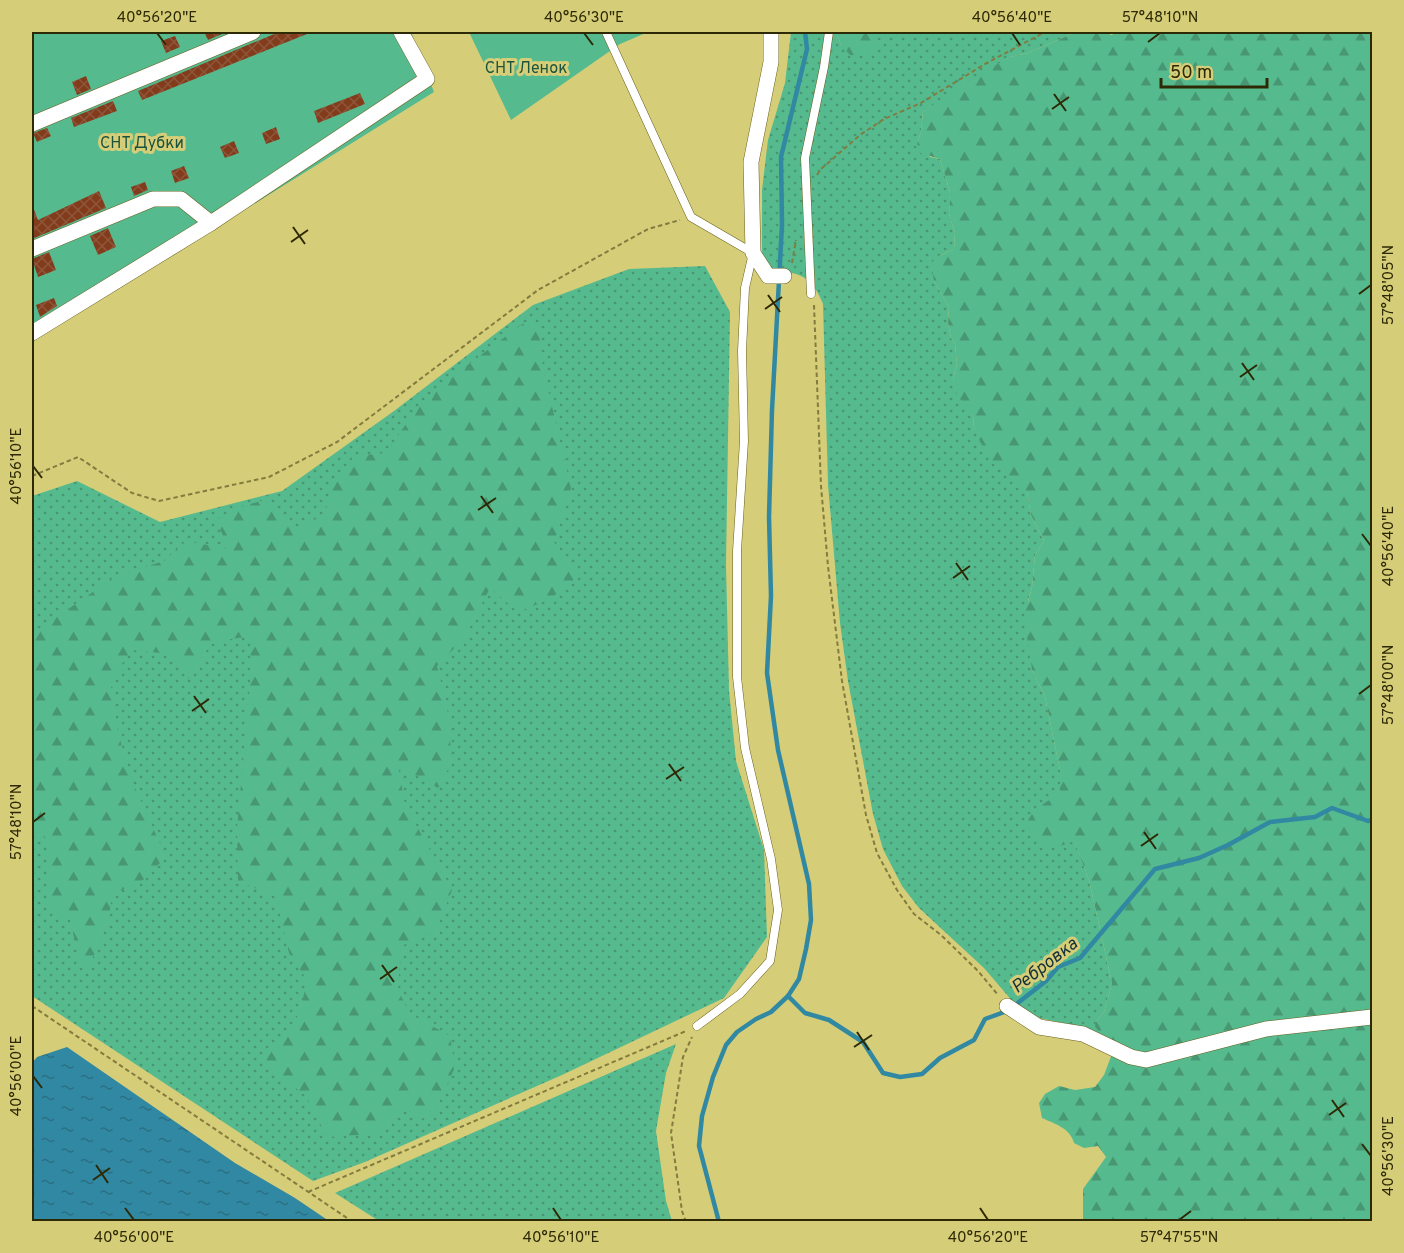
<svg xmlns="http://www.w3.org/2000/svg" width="1404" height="1253" font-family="Overpass,sans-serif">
	<defs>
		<pattern id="grass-dots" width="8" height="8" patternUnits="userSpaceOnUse" patternTransform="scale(1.5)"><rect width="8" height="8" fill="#56ba8f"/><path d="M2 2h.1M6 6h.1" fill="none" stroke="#489773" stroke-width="1.8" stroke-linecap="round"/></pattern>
		<pattern id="forest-firs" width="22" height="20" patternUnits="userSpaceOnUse" patternTransform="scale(1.5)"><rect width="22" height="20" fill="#56ba8f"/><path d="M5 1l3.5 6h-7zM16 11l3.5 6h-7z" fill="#489773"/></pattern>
		<pattern id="water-ripples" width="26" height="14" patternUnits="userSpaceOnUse" patternTransform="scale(1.5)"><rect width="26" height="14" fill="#3188a3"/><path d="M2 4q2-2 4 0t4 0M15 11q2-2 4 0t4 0" fill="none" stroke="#2a6f83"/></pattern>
		<pattern id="building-cross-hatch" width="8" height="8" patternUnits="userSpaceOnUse" patternTransform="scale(1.5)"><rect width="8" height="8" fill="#823c1b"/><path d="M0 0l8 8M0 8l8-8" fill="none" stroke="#8e563a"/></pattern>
	</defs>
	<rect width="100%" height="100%" fill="#d6cd78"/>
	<g fill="url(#grass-dots)">
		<path d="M791,32H836L841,45L879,32H1076L1028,53L1010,57L923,112L921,132L917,143L930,157L940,159L950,192L949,214L955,233L954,249L939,256L934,281L949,307L948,323L951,338L955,344L957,364L953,379L973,416L974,429L1027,492L1031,515L1044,541L1035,555L1032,587L1028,601L1032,670L1045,697L1060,770V793L1051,800L1061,846L1074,840L1089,880L1112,983L1104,1012L1096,1021L1100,1034L1082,1027L1039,1018L1024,1011L1014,1003L984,968L919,908L902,886L883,849L873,814L848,681L840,623L828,485L823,304C813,278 799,270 772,272L762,257V190L768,140L785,83Z"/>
		<polygon points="705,266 730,312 726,565 729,690 736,761 764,850 767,937 724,998 562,1075 365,1162 313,1181 32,996 32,496 77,481 160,522 282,491 394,411 533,305 629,269"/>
		<polygon points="676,1044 666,1073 656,1131 666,1201 672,1221 379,1221 335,1193"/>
	</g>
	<g fill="url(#forest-firs)">
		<polygon points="836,32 879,32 875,47 862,56 850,55 841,45"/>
		<path d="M1076,32H1103L1112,35L1115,32H1372V1221H1083V1189L1106,1157L1098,1146L1084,1148L1074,1143C1070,1128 1055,1124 1042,1118L1039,1103L1045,1094L1059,1086L1075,1090L1095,1087L1104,1075L1112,1054L1095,1026L1096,1021L1104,1012L1112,983L1089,880L1074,841L1061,846L1044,847L1025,831C1028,810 1044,805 1060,792V770L1045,697L1032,670L1024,617L1032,587L1035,555L1044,541L1031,515L1027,492L988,457L974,429L973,416L957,395L953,379L957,364L955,344L951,338L948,323L949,307L934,281L931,263L939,256L954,249L955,233L949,214L950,192L940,159L920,153L917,143L921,132L923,112L962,84L1010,57L1028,53Z"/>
		<polygon points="525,322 538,322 543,368 571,488 554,542 579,576 550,599 518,612 490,588 465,637 437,666 447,706 452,762 438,788 398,765 405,805 452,890 436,931 401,946 398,990 410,1014 450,1036 455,1067 430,1121 402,1110 376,1134 327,1137 306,1096 281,1077 261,1055 282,1042 300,1012 307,980 289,953 276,897 238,881 237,828 250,683 251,636 212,642 188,679 170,654 132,650 119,668 111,688 117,726 128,772 166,857 143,880 112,895 109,918 89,967 80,963 70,920 50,910 50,851 43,832 32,834 32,634 116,576 164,561 186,541 229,549 216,520 234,509 267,499 283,515 292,530 325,515 332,481 355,456 386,453 417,408 458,372"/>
	</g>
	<g fill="#56ba8f">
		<polygon points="32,32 411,32 434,92 32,342"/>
		<polygon points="469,32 648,32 620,44 511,120"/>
	</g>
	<polygon fill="url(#water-ripples)" points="67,1047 235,1163 295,1198 329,1221 32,1221 32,1063 37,1057"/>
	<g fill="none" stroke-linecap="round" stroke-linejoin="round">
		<g stroke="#3188a3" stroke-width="4.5">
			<polyline points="788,996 805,1013 829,1020 863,1042 883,1073 900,1077 922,1074 940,1058 974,1040 985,1019 1007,1011"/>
			<polyline points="1014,1006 1046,981 1058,967 1080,958 1155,869 1199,858 1228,845 1270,822 1315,817 1332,808 1368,821 1372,820"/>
			<polyline points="719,1222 699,1146 702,1116 713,1077 726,1045 737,1032 756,1019 771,1012 788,996 799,979 806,949 811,920 809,884 778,750 767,673 771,596 769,517 772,410 782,225 781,157 807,49 805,32"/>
		</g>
	</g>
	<g fill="url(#building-cross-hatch)">
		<polygon points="204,32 220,32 222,34 208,40"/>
		<polygon points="279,32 312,32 142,100 138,91"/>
		<polygon points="175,36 180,47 166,53 161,41"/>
		<polygon points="86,76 91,89 77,95 72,82"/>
		<polygon points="360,93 365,104 318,123 314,111"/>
		<polygon points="113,101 117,111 74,127 71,118"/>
		<polygon points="276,127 280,139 266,144 262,133"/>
		<polygon points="47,128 51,136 37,142 33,133"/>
		<polygon points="234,141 239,153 225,158 220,147"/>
		<polygon points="184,166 189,178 175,183 171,171"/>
		<polygon points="145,182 148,190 134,196 131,187"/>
		<polygon points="99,191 106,208 32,239 32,208 33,207 38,220"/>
		<polygon points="108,228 116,247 98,255 90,236"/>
		<polygon points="49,252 56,270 38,277 32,259"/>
		<polygon points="54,298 57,306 40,317 36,305"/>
	</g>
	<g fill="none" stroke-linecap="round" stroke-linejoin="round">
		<g stroke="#67601e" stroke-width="9">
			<g id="service">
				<polyline points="606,32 691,217 753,253 745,288 742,351 744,441 737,551 737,677 745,748 771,859 778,910 770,961 740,994 697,1026"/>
				<polyline points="811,294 805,158 824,67 829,32"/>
			</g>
		</g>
		<g stroke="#67601e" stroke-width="16">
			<g id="minor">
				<polyline points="771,32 771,62 751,162 753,253 768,276 784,276"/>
				<polyline points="32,124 253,32"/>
				<polyline points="32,249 153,199 181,199 211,223 427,79 401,32"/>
				<polyline points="32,333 211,223"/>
				<polyline points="1007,1006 1039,1027 1083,1034 1131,1057 1146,1060 1266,1029 1372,1017"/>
			</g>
		</g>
		<g stroke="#827c3f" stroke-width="2" stroke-dasharray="4.5 3" stroke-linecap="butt">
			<polyline points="817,175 821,169 860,135 884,119 921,103 985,64 1045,32"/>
			<polyline points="792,263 796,240"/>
			<polyline points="814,305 821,486 828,566 842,681 866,815 877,853 897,890 914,914 941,935 978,971 998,995"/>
			<polyline points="32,476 78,457 132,493 159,501 269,477 337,442 538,290 648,229 680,220"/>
			<polyline points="32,1006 353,1222"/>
			<polyline points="308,1192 686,1031"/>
			<polyline points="686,1222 682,1211 671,1133 683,1057 692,1037"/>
		</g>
		<use href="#service" stroke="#fff" stroke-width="8"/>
		<use href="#minor" stroke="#fff" stroke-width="15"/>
	</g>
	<path fill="none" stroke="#2d2904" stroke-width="2" d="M157,33L166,45M584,33L593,45M1012,33L1020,45M1148,42L1160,33M1054,94L1066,111M1052,109L1069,97M293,227L305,244M291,242L308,230M1359,294L1371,285M768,295L780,312M765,309L782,297M1242,363L1254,380M1240,377L1257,365M33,466L42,478M481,496L493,513M478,510L496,498M1362,534L1371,546M956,563L968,580M953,578L970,566M1359,694L1371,685M194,696L206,713M192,711L209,699M669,764L681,781M666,779L684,767M33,822L45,813M1144,832L1156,849M1141,846L1158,834M382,965L394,982M380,979L397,967M857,1032L869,1050M854,1047L872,1035M33,1076L42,1088M1332,1100L1344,1117M1329,1115L1346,1103M1362,1144L1371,1156M96,1165L108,1183M93,1180L110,1168M125,1208L134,1220M553,1208L561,1220M980,1208L988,1220M1179,1220L1191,1211"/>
	<g text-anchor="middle" stroke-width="6" stroke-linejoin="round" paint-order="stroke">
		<g font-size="16" fill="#1a543d" stroke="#d6cd78">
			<text x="526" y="73">СНТ Ленок</text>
			<text x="142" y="148">СНТ Дубки</text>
		</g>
		<g font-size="18" font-style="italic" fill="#16313a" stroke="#d6cd78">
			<text transform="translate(1044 965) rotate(-38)" y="6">Ребровка</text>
		</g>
	</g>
	<rect width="1404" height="1253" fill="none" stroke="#d6cd78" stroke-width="66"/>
	<path d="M1161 78v9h106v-9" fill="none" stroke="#2d2904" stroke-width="3"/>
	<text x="1170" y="78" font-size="18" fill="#2d2904" stroke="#d6cd78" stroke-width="4.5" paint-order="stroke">50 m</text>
	<rect x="33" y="33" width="1338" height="1187" fill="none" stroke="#2d2904" stroke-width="2"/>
	<g font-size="15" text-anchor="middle" fill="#2d2904">
		<text x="157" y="22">40°56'20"E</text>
		<text x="584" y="22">40°56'30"E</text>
		<text x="1012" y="22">40°56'40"E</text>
		<text x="1160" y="22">57°48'10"N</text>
		<text transform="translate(1388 285) rotate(-90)" y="5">57°48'05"N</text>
		<text transform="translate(16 466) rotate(-90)" y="5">40°56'10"E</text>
		<text transform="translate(1388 546) rotate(-90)" y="5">40°56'40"E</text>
		<text transform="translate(1388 685) rotate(-90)" y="5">57°48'00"N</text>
		<text transform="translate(16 822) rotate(-90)" y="5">57°48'10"N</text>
		<text transform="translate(16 1076) rotate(-90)" y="5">40°56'00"E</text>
		<text transform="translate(1388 1156) rotate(-90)" y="5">40°56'30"E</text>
		<text x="134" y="1242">40°56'00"E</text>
		<text x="561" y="1242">40°56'10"E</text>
		<text x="988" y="1242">40°56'20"E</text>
		<text x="1179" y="1242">57°47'55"N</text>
	</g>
</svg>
